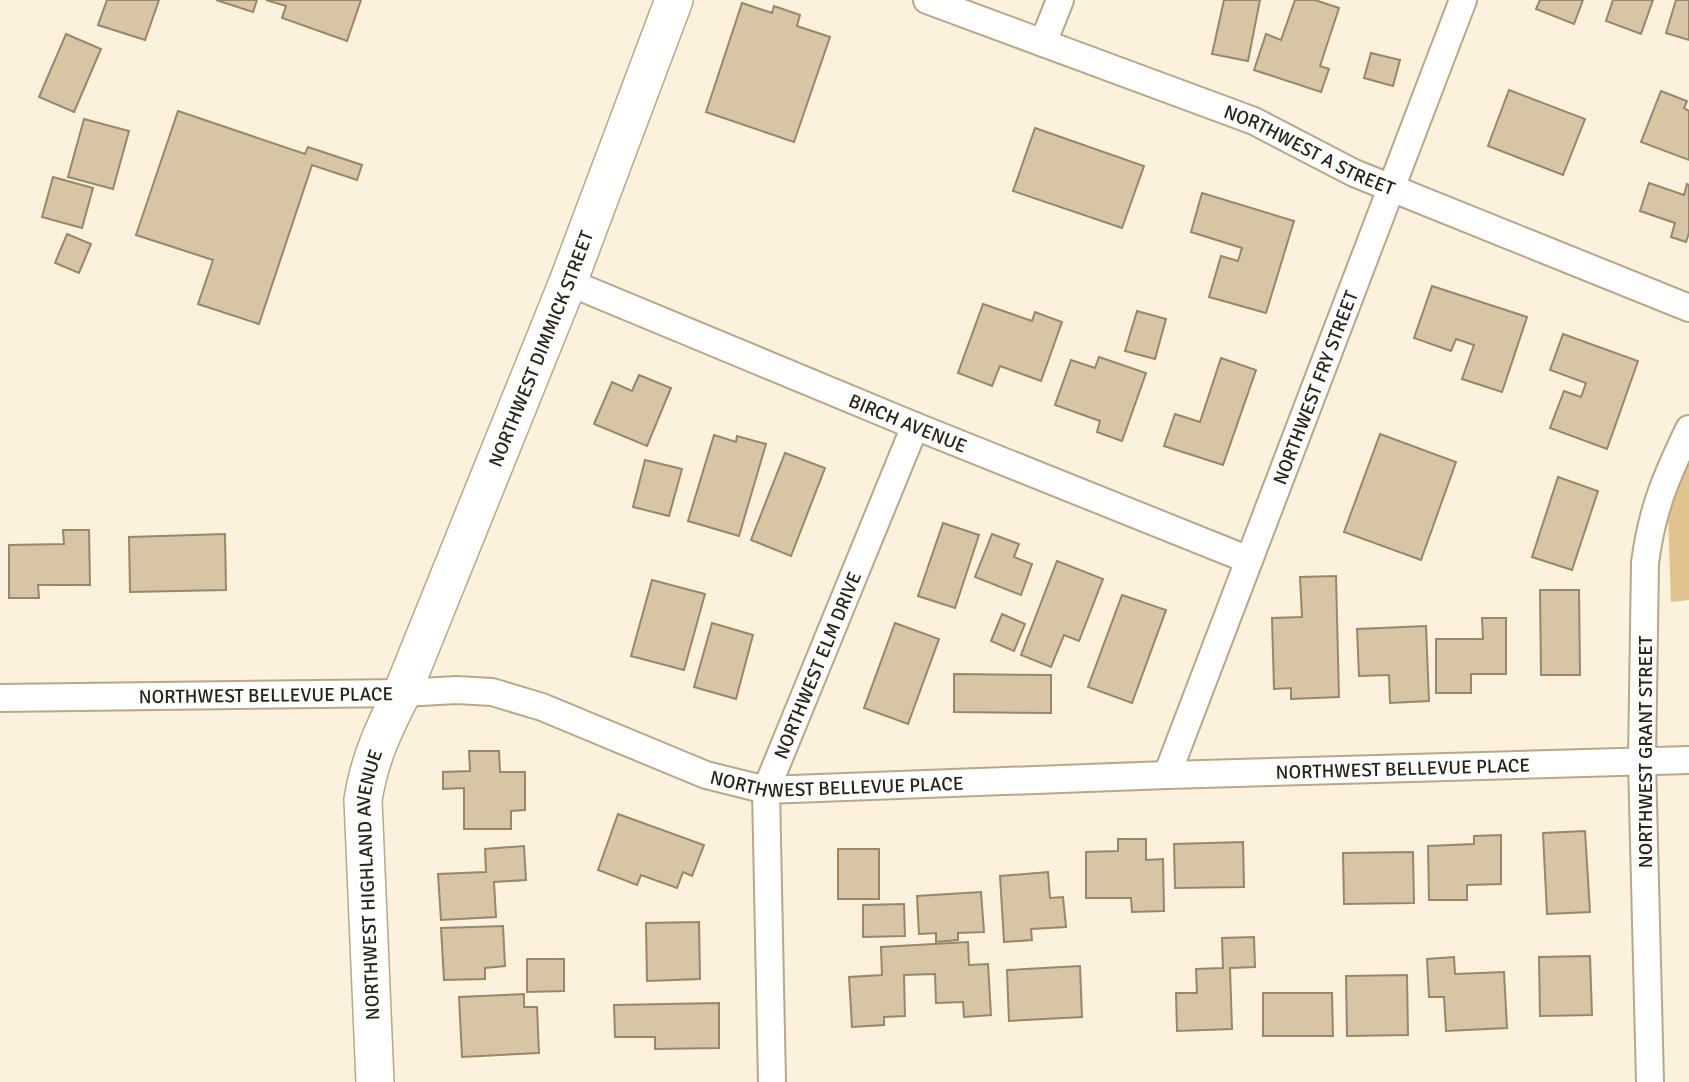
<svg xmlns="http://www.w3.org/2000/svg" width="1689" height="1082" font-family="Signika,sans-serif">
	<rect width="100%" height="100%" fill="#fcf1dd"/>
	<polygon fill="#e0c38f" points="1689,453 1689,600 1671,602 1668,514"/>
	<g fill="#d7c5a5" stroke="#988768" stroke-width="2">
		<polygon points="107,0 159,0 145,40 98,25"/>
		<polygon points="216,0 257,0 253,12"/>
		<polygon points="266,0 361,0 347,41 282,18 286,6"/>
		<polygon points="1224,0 1260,0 1248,61 1212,54"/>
		<polygon points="1295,0 1315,0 1339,8 1320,66 1329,69 1321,92 1254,70 1266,34 1281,40"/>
		<polygon points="1540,0 1583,0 1574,24 1536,9"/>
		<polygon points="1613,0 1653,0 1641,34 1606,21"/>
		<polygon points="1676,0 1689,0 1689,40 1666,33"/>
		<polygon points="742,3 772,13 774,6 800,15 797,26 830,37 794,142 706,112"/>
		<polygon points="66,34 101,49 74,112 39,97"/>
		<polygon points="1371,53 1400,60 1393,86 1364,78"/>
		<polygon points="1509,90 1585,119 1563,175 1488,146"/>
		<polygon points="1661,91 1687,101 1684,108 1689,111 1689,160 1641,142"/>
		<polygon points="178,111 305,154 308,147 362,165 357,180 312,165 259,324 198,304 213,260 136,235"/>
		<polygon points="84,119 129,131 113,189 68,177"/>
		<polygon points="1035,128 1144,166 1122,228 1013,191"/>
		<polygon points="53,177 93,188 82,228 42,217"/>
		<polygon points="1649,183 1684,195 1687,184 1689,185 1689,233 1686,242 1671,237 1675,223 1640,211"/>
		<polygon points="1202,193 1294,221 1266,313 1209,297 1221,256 1238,261 1242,248 1191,232"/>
		<polygon points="67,234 91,244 79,273 55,263"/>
		<polygon points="1432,286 1527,317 1502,392 1462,379 1474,345 1456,339 1451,351 1414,338"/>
		<polygon points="983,304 1032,321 1035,312 1062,322 1041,381 1000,366 992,386 958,373"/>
		<polygon points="1137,311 1166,319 1155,359 1125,351"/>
		<polygon points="1563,334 1638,361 1607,449 1550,428 1564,391 1581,397 1586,383 1550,370"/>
		<polygon points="1099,357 1146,373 1122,441 1097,432 1100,421 1055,405 1071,360 1095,368"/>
		<polygon points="1221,358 1256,370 1223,465 1164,446 1175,414 1200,422"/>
		<polygon points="639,375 671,388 647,446 594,424 612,382 632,391"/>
		<polygon points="1380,434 1456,462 1421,560 1344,532"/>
		<polygon points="714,435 736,442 737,436 766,444 739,536 688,521"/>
		<polygon points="785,453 825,468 791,556 751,540"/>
		<polygon points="645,460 682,469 669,516 633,507"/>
		<polygon points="1558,477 1598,491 1572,570 1532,557"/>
		<polygon points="943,523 979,535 955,608 918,596"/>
		<polygon points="63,530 89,530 90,585 38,585 39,598 9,598 9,545 64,544"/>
		<polygon points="225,534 226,590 130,592 129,537"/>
		<polygon points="992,534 1019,544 1014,557 1032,564 1021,595 975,577"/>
		<polygon points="1057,561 1103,579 1079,641 1064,635 1051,667 1021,655"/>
		<polygon points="1336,576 1339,697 1291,699 1291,688 1274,689 1272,618 1302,617 1300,577"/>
		<polygon points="652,580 705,594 684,670 631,656"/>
		<polygon points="1540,590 1579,590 1580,675 1541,675"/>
		<polygon points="1122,595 1166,610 1132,703 1088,687"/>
		<polygon points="1002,614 1025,624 1014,651 991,641"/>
		<polygon points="1482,618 1506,618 1506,674 1471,674 1471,693 1436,693 1436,639 1483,639"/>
		<polygon points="712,623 753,635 736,699 694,687"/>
		<polygon points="895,623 939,639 908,724 864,708"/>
		<polygon points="1426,626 1429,701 1390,703 1389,675 1359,676 1357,629"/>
		<polygon points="954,674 1051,675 1051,713 954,712"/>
		<polygon points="469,751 499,751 500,772 525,772 525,810 511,811 511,829 464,829 464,788 443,789 443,772 470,771"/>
		<polygon points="618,814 704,845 692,876 683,872 677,888 641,875 637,885 598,870"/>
		<polygon points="1585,831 1590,912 1547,914 1543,833"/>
		<polygon points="1501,835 1501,884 1467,885 1467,900 1429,900 1428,846 1474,844 1474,836"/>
		<polygon points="1118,839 1146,839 1146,860 1163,859 1164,911 1132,912 1131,898 1086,898 1086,852 1118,851"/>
		<polygon points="1243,842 1244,887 1175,888 1174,844"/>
		<polygon points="524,846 526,880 494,882 496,917 441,920 438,874 486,872 485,849"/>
		<rect x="838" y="849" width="41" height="50"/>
		<polygon points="1413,852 1414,903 1344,904 1343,853"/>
		<polygon points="1048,872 1050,898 1063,897 1066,927 1031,929 1032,940 1004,942 1000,876"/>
		<polygon points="981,892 984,932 958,933 958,940 936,942 936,933 919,934 917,896"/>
		<polygon points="904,904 905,936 863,937 863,905"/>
		<polygon points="699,922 700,979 647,981 646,923"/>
		<polygon points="503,926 505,966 485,968 485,979 444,980 441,928"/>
		<polygon points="1254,937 1255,967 1230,968 1232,1029 1177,1031 1176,993 1197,993 1196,969 1223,968 1222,938"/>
		<polygon points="968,942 969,965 988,964 991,1015 964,1017 963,1002 936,1003 935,974 904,975 905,1016 884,1017 884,1025 852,1027 849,977 882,975 881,947"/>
		<polygon points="1590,956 1592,1015 1540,1016 1539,957"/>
		<polygon points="1454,957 1455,974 1504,972 1507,1028 1446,1031 1444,997 1429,997 1427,959"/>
		<polygon points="527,959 564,959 564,991 527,992"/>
		<polygon points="1080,966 1082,1017 1009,1021 1007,970"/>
		<polygon points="1407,975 1408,1035 1347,1036 1346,976"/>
		<polygon points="1263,993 1332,993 1333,1036 1263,1036"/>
		<polygon points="524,994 524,1007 537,1007 539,1053 462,1057 459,997"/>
		<polygon points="719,1003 719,1048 655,1049 655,1037 615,1037 614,1005"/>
	</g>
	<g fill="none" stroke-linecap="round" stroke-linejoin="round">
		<g stroke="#b9a788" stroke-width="30">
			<g id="street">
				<path id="s1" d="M927,0L1254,121L1354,173L1689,308"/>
				<polyline points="1043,43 1060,0"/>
				<path id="s2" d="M568,282L915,426L1249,560"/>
				<path id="s3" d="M0,698L402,693L457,690L492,692L542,707L706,775L766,790L1167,775L1689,760"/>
				<path id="s4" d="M1167,775L1463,0"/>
				<path id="s5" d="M772,1082L766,790L915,426"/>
				<path d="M1650,1082L1642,761L1645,563C1652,509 1666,477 1689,429"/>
			</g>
		</g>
		<g stroke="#b9a788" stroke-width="40">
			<g id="secondary">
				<path id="s6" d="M375,1082L363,800C369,760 384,728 402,693L568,282L674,0"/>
			</g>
		</g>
		<use href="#street" stroke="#fff" stroke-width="26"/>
		<use href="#secondary" stroke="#fff" stroke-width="37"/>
	</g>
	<g text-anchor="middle" stroke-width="5" stroke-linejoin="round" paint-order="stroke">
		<g font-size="19" fill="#292216" stroke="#fff">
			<text dy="7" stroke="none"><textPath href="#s1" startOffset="411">NORTHWEST A STREET</textPath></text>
			<text dy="7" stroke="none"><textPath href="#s6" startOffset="768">NORTHWEST DIMMICK STREET</textPath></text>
			<text dy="7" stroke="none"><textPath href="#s4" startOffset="415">NORTHWEST FRY STREET</textPath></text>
			<text dy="7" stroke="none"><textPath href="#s2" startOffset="368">BIRCH AVENUE</textPath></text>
			<text dy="7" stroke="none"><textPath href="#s5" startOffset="427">NORTHWEST ELM DRIVE</textPath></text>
			<text dy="7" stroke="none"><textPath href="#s3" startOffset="266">NORTHWEST BELLEVUE PLACE</textPath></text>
			<text transform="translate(1645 752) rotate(-90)" y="7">NORTHWEST GRANT STREET</text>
			<text dy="7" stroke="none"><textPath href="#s3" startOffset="1421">NORTHWEST BELLEVUE PLACE</textPath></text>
			<text dy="7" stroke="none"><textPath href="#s3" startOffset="854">NORTHWEST BELLEVUE PLACE</textPath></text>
			<text dy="7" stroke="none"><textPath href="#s6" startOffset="198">NORTHWEST HIGHLAND AVENUE</textPath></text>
		</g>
	</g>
</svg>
